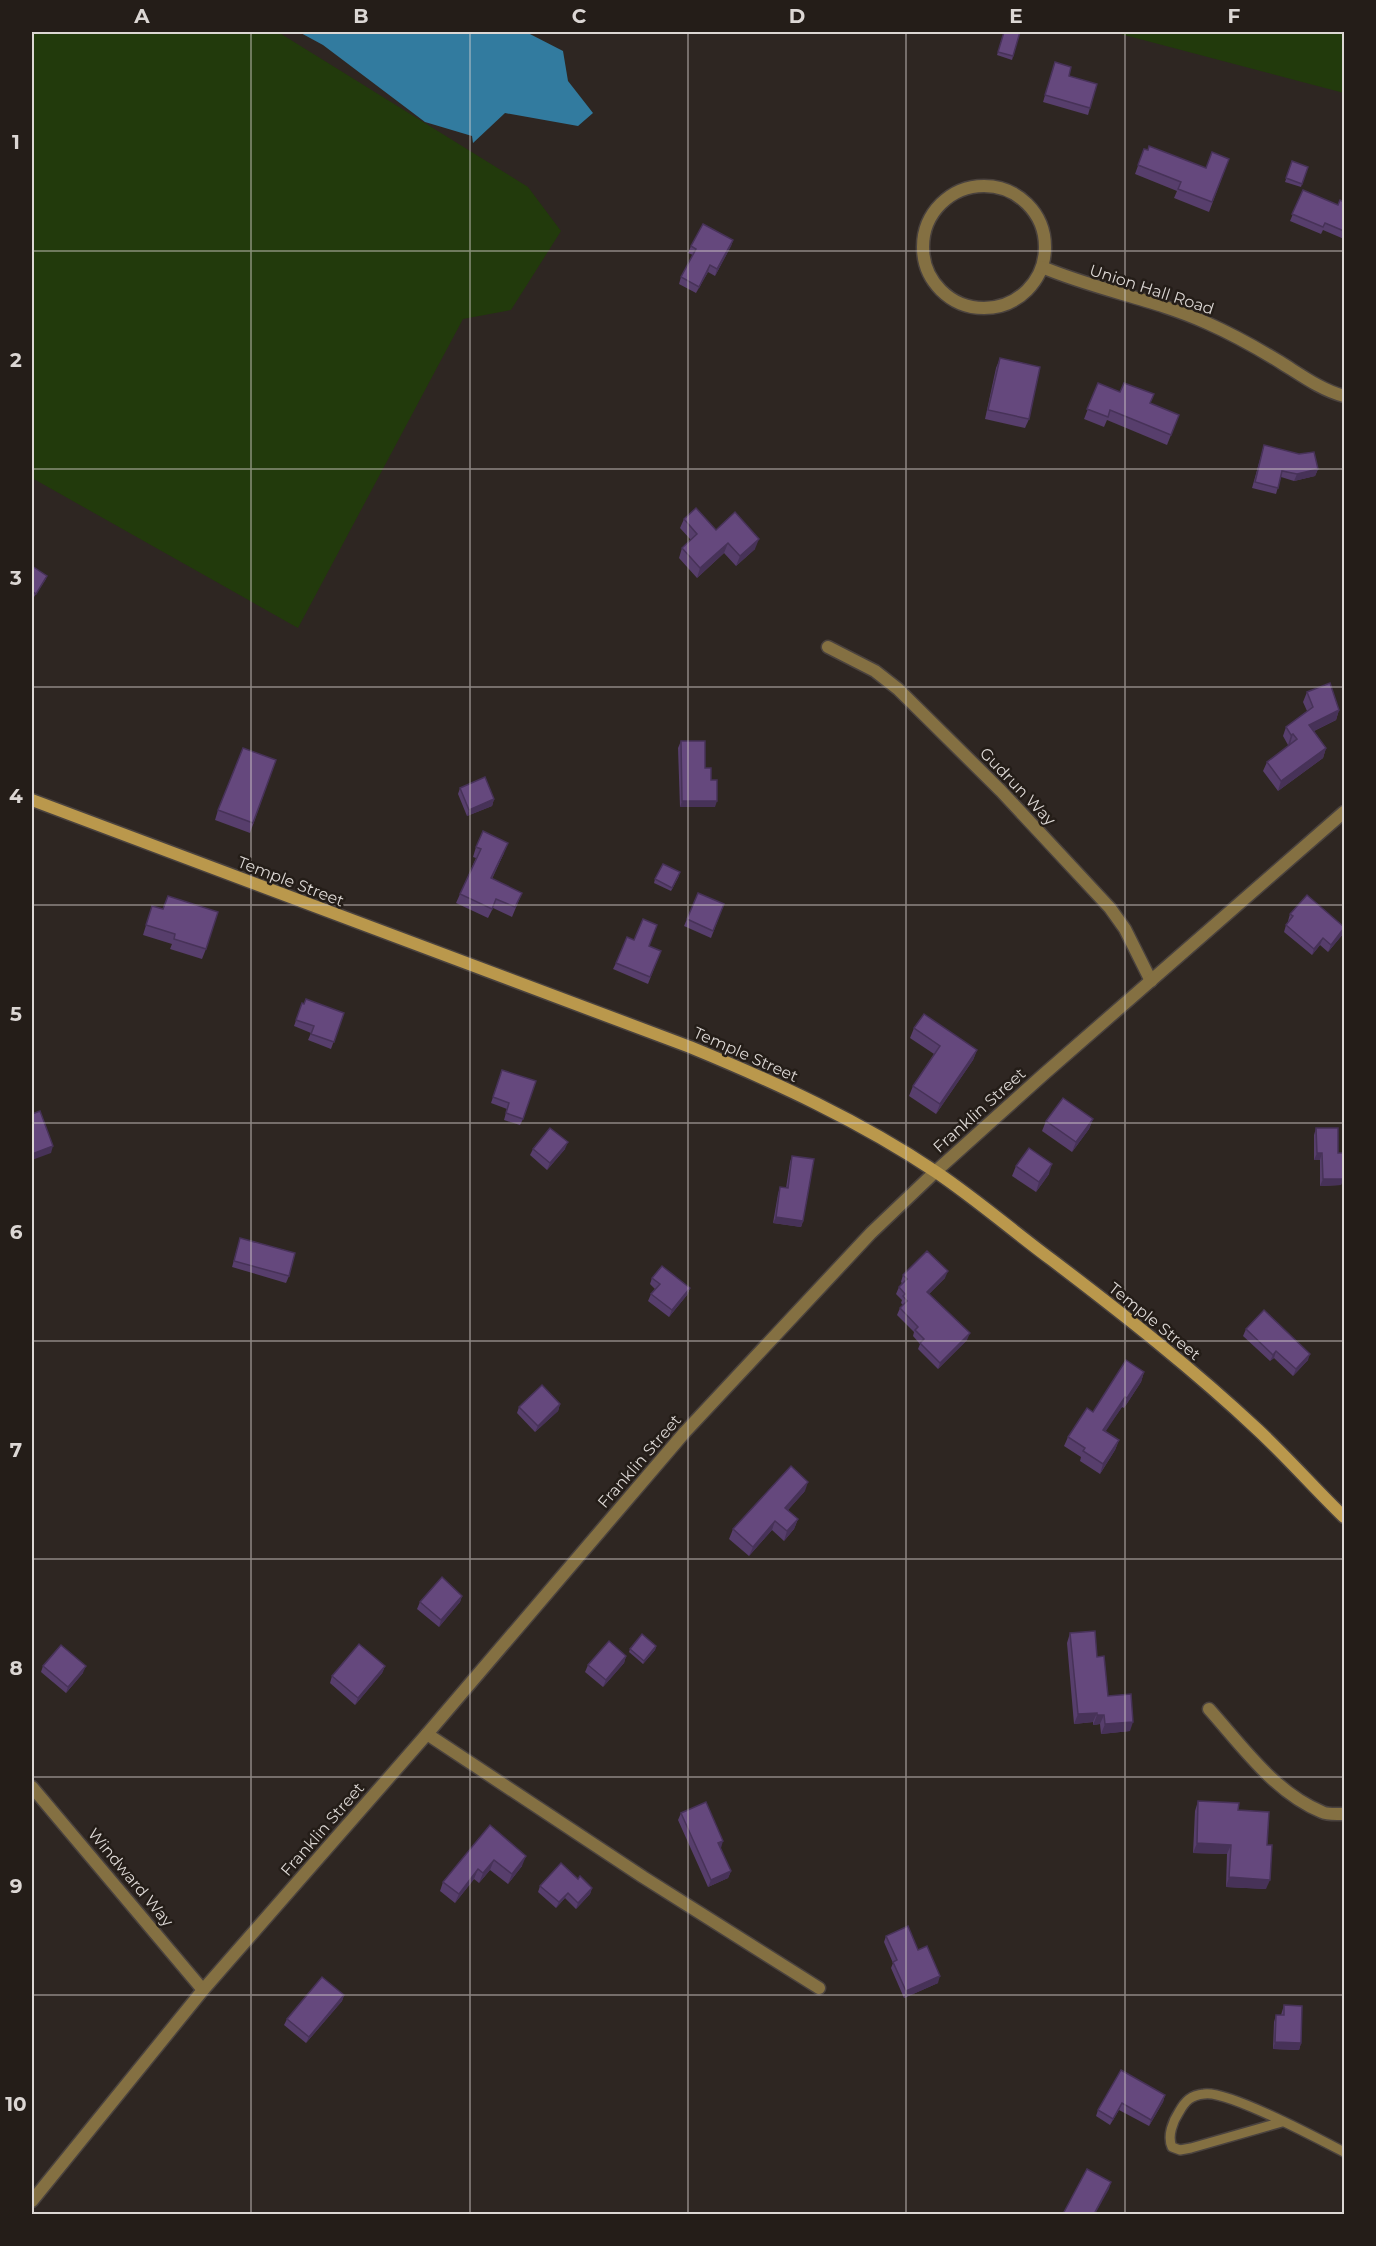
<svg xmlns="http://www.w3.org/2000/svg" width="1376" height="2246" font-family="Montserrat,sans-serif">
	<rect width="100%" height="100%" fill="#2e2622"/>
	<g fill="#223a0c">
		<polygon points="32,32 278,32 528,187 561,231 511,310 463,319 298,628 32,478"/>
		<polygon points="1113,32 1344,32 1344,93"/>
	</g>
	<polygon fill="#327b9f" points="299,32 526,32 563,51 568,81 593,113 578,126 505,113 473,143 472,136 425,122 323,45"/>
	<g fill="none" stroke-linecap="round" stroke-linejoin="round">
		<g stroke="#4a423e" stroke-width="12">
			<path id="service" d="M1282,2122L1191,2148L1180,2150L1172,2147C1167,2136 1173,2121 1179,2112C1185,2101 1191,2095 1204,2094C1227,2090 1319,2139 1344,2152"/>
		</g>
		<g stroke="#4a423e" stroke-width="15">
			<g id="minor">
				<circle cx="984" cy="247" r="61"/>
				<path d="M1042,267C1096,290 1154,299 1207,323C1232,334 1257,348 1280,362C1301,375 1321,390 1344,396"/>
				<polyline points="828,647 875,671 898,689 1001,791 1110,908 1125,929 1151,981"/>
				<path d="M1209,1709C1242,1746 1275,1793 1322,1812C1328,1815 1337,1814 1344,1814"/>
				<polyline points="427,1734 643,1877 819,1988"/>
				<polyline points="32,1787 203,1990"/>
			</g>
		</g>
		<g stroke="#4a423e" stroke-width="15">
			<polyline id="tertiary" points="32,2201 203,1990 427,1734 685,1432 871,1233 935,1172 1044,1074 1344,812"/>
		</g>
		<g stroke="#4a423e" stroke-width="15">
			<path id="secondary" d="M32,800L690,1047C775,1082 860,1121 936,1172C976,1199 1013,1231 1052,1260C1123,1314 1193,1369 1258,1430C1288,1458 1315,1489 1344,1517"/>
		</g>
		<use href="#service" stroke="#847042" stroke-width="9"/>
		<use href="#minor" stroke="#847042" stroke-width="12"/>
		<use href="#tertiary" stroke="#847042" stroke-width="12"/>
		<use href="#secondary" stroke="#ba984c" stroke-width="12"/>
	</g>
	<g fill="#573e6c">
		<polygon points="1004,32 1020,32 1012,60 997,55"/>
		<polygon points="1053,69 1069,76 1090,108 1088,115 1043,102"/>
		<polygon points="1144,149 1206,168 1229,159 1209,212 1174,198 1177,191 1135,174"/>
		<polygon points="1292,161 1308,167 1301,187 1285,182"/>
		<polygon points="1303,190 1338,205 1344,202 1344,239 1323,230 1321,234 1290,221"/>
		<polygon points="733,240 731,246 715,276 708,272 696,293 679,284 681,277 693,255 688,253 691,246"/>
		<polygon points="1000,358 1029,419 1025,428 985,419 996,368"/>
		<polygon points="1098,383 1179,415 1167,445 1107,420 1104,427 1084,419"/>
		<polygon points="1264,445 1318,469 1315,476 1294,481 1281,477 1276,494 1252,488"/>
		<polygon points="684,519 716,530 755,549 736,566 724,553 697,578 679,558 682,548 691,540 680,528"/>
		<polygon points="32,566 46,579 34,597 32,595"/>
		<polygon points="1307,692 1339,710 1336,720 1314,731 1326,748 1323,758 1278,791 1263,771 1267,762 1290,745 1290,744 1288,745 1283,736 1286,727 1307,711 1303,702"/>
		<polygon points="681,741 705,768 711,780 715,807 680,807 678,748"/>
		<polygon points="276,760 250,833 215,820 218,810"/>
		<polygon points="460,788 494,799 492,806 467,816 458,794"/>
		<polygon points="476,847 504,853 492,879 522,893 512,917 493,908 488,918 456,903 476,858 473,857"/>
		<polygon points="679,876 671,891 654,883 655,879"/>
		<polygon points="724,904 711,938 684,926 687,919"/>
		<polygon points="152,906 206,949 202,959 170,949 172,944 143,935"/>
		<polygon points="1290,914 1343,934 1328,952 1320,945 1312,955 1284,932 1286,925 1289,921 1288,921"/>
		<polygon points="649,946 661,951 648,984 613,969 616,963"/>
		<polygon points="302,1003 344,1013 331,1049 308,1040 311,1033 294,1026"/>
		<polygon points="914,1028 977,1050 973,1060 936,1114 909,1096 913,1086 934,1054 910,1038"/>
		<polygon points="502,1070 523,1119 520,1125 504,1120 507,1109 491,1103"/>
		<polygon points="1093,1119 1089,1129 1072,1152 1042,1131 1046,1121"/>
		<polygon points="1316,1128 1338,1153 1343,1179 1341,1185 1320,1186 1320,1160 1314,1160 1314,1135"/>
		<polygon points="533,1149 565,1149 547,1170 530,1155"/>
		<polygon points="792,1156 803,1221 801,1227 773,1223 778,1194 780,1187 786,1188 790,1162"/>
		<polygon points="1016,1166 1049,1174 1036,1192 1012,1176"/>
		<polygon points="240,1238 289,1276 286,1283 232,1267"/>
		<polygon points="903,1275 945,1278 929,1294 967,1340 938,1369 918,1349 920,1344 913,1336 914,1332 897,1315 900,1308 903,1305 901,1303 902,1300 896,1294 899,1287 902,1283 901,1282"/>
		<polygon points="652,1278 690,1288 687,1295 669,1317 648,1301 651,1294 655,1289 650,1284"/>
		<polygon points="1246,1329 1308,1360 1293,1376 1274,1358 1270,1361 1243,1336"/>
		<polygon points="1144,1372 1141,1382 1124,1408 1122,1407 1105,1431 1119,1440 1115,1450 1100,1474 1080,1461 1081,1457 1064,1446 1068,1437 1093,1412"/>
		<polygon points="560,1404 558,1411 535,1432 517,1413 519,1407"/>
		<polygon points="805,1491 788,1510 798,1519 794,1529 784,1541 772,1530 749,1556 729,1539 733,1529"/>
		<polygon points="462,1596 460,1602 439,1627 417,1609 420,1602"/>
		<polygon points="1070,1633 1097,1657 1108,1696 1130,1731 1101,1734 1100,1724 1093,1725 1093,1722 1074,1724 1067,1643"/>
		<polygon points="656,1646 655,1650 643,1664 629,1652 630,1649"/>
		<polygon points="626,1656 624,1663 603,1687 585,1672 588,1665"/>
		<polygon points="43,1666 83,1673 66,1693 41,1672"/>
		<polygon points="385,1666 382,1673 355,1705 330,1683 332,1676"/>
		<polygon points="1198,1801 1238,1810 1267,1845 1266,1889 1226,1887 1227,1854 1193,1853 1195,1811"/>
		<polygon points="681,1813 721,1848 720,1848 731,1871 728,1878 708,1887 678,1820"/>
		<polygon points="490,1825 522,1866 508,1884 490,1870 479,1883 474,1879 455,1903 440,1891 443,1882"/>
		<polygon points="578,1879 592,1888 590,1894 576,1909 565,1898 556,1908 538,1892 540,1886"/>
		<polygon points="886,1936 918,1950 938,1983 904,1998 891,1968 893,1963 884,1942"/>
		<polygon points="344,1995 342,2001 306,2043 284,2025 287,2019"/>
		<polygon points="1284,2005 1301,2043 1299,2050 1273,2049 1274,2022 1276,2015 1281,2015"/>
		<polygon points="1121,2070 1165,2095 1163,2102 1149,2126 1119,2110 1110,2125 1096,2116 1098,2110"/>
	</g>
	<g fill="#473258">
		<polygon points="733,240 731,246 715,276 717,269"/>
		<polygon points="710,265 708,272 696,293"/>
		<polygon points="1318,469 1315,476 1294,481 1297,474"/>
		<polygon points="759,539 755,549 736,566 740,556"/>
		<polygon points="728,543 724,553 697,578 700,568"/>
		<polygon points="1339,710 1336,720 1306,735 1309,725"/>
		<polygon points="1293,734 1290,744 1288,745 1291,735"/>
		<polygon points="1326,748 1323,758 1278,791 1281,781"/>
		<polygon points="494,799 492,806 467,816 469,810"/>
		<polygon points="682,801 717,801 715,807 680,807"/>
		<polygon points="508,843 504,853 487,888 491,878"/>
		<polygon points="1344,928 1343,934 1328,952 1331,945"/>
		<polygon points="1323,938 1320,945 1312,955 1314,949"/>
		<polygon points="977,1050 973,1060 936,1114 940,1104"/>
		<polygon points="1093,1119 1089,1129 1072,1152 1076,1142"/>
		<polygon points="568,1142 565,1149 547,1170 550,1163"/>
		<polygon points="53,1146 51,1153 32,1160 32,1154"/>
		<polygon points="1317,1153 1322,1153 1320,1160 1314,1160"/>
		<polygon points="1052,1164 1049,1174 1036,1192 1039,1182"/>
		<polygon points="1323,1179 1343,1179 1341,1185 1320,1186"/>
		<polygon points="776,1217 803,1221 801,1227 773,1223"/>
		<polygon points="948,1271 945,1278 925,1298 927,1292"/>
		<polygon points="690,1288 687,1295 669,1317 672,1310"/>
		<polygon points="970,1333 967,1340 938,1369 940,1363"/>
		<polygon points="1276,1351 1274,1358 1270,1361 1273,1355"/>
		<polygon points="1310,1354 1308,1360 1293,1376 1296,1369"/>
		<polygon points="1144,1372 1141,1382 1124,1408 1127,1398"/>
		<polygon points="1125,1397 1122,1407 1100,1440 1103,1430"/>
		<polygon points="560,1404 558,1411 535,1432 538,1426"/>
		<polygon points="1119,1440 1115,1450 1100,1474 1103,1464"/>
		<polygon points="808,1482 805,1491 781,1518 785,1508"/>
		<polygon points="798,1519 794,1529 784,1541 787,1531"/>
		<polygon points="775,1521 772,1530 749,1556 753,1547"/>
		<polygon points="462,1596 460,1602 439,1627 441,1620"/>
		<polygon points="656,1646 655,1650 643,1664 644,1661"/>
		<polygon points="626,1656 624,1663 603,1687 606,1680"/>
		<polygon points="86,1666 83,1673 66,1693 68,1687"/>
		<polygon points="385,1666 382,1673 355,1705 358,1698"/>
		<polygon points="1097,1713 1093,1722 1074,1724 1078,1714"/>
		<polygon points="1097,1715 1104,1715 1100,1724 1093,1725"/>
		<polygon points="1133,1722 1130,1731 1101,1734 1105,1724"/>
		<polygon points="723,1841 721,1848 716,1850 718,1843"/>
		<polygon points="1197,1843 1231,1845 1227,1854 1193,1853"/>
		<polygon points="526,1856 522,1866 508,1884 512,1874"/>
		<polygon points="494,1860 490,1870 479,1883 483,1873"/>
		<polygon points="478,1869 474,1879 455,1903 459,1894"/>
		<polygon points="731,1871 728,1878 708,1887 711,1880"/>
		<polygon points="1229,1877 1270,1880 1266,1889 1226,1887"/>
		<polygon points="592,1888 590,1894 576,1909 578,1903"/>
		<polygon points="568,1893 565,1898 556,1908 559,1902"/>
		<polygon points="940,1976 938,1983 904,1998 906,1991"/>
		<polygon points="344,1995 342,2001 306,2043 309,2037"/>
		<polygon points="1275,2042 1301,2043 1299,2050 1273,2049"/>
		<polygon points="1165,2095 1163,2102 1149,2126 1151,2120"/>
		<polygon points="1122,2103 1119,2110 1110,2125 1113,2119"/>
		<polygon points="1111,2182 1109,2189 1095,2214 1094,2214"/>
	</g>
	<g fill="#65487d" stroke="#473258" stroke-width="1.5">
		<polygon points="1004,32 1020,32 1013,56 998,52"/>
		<polygon points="1055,62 1071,67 1069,76 1097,84 1090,108 1045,95"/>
		<polygon points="1149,146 1206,168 1212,152 1229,159 1212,202 1178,189 1181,182 1138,165 1144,149 1148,150"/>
		<polygon points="1292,161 1308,167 1302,184 1286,178"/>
		<polygon points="1303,190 1338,205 1340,200 1344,202 1344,231 1325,223 1323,227 1292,214"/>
		<polygon points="703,224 733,240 717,269 710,265 699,287 681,277 696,249 691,246"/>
		<polygon points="1000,358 1040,367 1029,419 988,410"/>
		<polygon points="1098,383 1120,392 1124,383 1154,394 1150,403 1179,415 1171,435 1110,410 1108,417 1087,409"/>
		<polygon points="1264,445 1299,454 1314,452 1318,469 1297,474 1282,471 1278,488 1255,482"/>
		<polygon points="696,508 716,530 735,512 759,539 740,556 728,543 700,568 682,548 697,534 684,519"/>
		<polygon points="32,566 47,576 36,594 32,591"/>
		<polygon points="1330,683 1339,710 1309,725 1326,748 1281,781 1267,762 1297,739 1293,734 1291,735 1286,727 1313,707 1307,692"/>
		<polygon points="681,741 705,741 705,768 711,768 711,780 717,780 717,801 682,801"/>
		<polygon points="243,748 276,760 253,823 218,810"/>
		<polygon points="485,777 494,799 469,810 460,788"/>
		<polygon points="483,831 508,843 491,878 522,893 515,907 496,899 492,909 460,894 481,849 476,847"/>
		<polygon points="663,864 680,872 672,888 655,879"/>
		<polygon points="698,893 724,904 713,931 687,919"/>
		<polygon points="1307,895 1344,927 1344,928 1331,945 1323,938 1314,949 1286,925 1293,916 1290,914"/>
		<polygon points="168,896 218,912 206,949 174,939 175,934 146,925 152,906 163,909"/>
		<polygon points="643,919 657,925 649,946 661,951 650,977 616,963 627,937 634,940"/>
		<polygon points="306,999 344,1013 334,1042 311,1034 314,1026 296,1020 302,1003 304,1004"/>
		<polygon points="924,1014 977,1050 940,1104 913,1086 940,1046 914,1028"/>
		<polygon points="502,1070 536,1081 523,1119 506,1113 509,1103 493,1097"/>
		<polygon points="1063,1098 1093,1119 1076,1142 1046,1121"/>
		<polygon points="40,1111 53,1146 32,1154 32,1114"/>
		<polygon points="550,1128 568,1142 550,1163 533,1149"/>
		<polygon points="1316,1128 1338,1128 1338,1153 1343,1153 1343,1179 1323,1179 1322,1153 1317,1153"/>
		<polygon points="1029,1148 1052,1164 1039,1182 1016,1166"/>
		<polygon points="792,1156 814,1159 803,1221 776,1217 780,1187 788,1188"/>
		<polygon points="240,1238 295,1253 289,1276 234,1261"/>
		<polygon points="927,1251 948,1271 927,1292 970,1333 940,1363 920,1343 924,1339 915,1330 918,1327 900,1308 907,1301 903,1296 905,1294 899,1287 907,1279 903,1275"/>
		<polygon points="662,1266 690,1288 672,1310 651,1294 660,1284 652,1278"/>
		<polygon points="1264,1310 1310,1354 1296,1369 1276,1351 1273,1355 1246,1329"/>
		<polygon points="1126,1360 1144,1372 1127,1398 1125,1397 1103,1430 1119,1440 1103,1464 1083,1451 1085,1448 1068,1437 1087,1408 1093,1412"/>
		<polygon points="542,1385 560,1404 538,1426 519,1407"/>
		<polygon points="791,1466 808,1482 785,1508 798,1519 787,1531 775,1521 753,1547 733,1529"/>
		<polygon points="442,1577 462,1596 441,1620 420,1602"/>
		<polygon points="1095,1631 1097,1657 1104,1656 1108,1696 1131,1694 1133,1722 1105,1724 1104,1715 1097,1715 1097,1713 1078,1714 1070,1633"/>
		<polygon points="642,1634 656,1646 644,1661 630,1649"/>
		<polygon points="609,1641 626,1656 606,1680 588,1665"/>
		<polygon points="359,1644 385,1666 358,1698 332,1676"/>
		<polygon points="61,1645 86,1666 68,1687 43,1666"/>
		<polygon points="1198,1801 1239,1803 1238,1810 1269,1812 1267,1845 1272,1845 1270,1880 1229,1877 1231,1845 1197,1843"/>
		<polygon points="706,1802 723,1841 718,1843 731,1871 711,1880 681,1813"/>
		<polygon points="490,1825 526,1856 512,1874 494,1860 483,1873 478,1869 459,1894 443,1882"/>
		<polygon points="561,1863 578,1879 580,1876 592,1888 578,1903 568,1893 559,1902 540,1886"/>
		<polygon points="908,1926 918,1950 927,1946 940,1976 906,1991 893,1962 897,1960 886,1936"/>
		<polygon points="322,1977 344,1995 309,2037 287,2019"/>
		<polygon points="1284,2005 1302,2006 1301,2043 1275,2042 1276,2015 1284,2015"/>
		<polygon points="1121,2070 1165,2095 1151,2120 1122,2103 1113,2119 1098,2110"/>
		<polygon points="1087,2169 1111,2182 1094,2214 1063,2214"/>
	</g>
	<path fill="none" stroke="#dcd7d4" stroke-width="1.5" stroke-opacity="0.55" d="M251,32V2214M470,32V2214M688,32V2214M906,32V2214M1125,32V2214M32,251H1344M32,469H1344M32,687H1344M32,905H1344M32,1123H1344M32,1341H1344M32,1559H1344M32,1777H1344M32,1995H1344"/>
	<g text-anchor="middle" stroke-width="5" stroke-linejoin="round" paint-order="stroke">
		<g font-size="16" fill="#dcd7d4" stroke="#241d18">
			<text transform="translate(1152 289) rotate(18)" y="6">Union Hall Road</text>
			<text transform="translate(1018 786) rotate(46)" y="6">Gudrun Way</text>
			<text transform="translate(291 881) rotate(21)" y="6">Temple Street</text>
			<text transform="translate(746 1054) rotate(24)" y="6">Temple Street</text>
			<text transform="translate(979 1110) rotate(-42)" y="6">Franklin Street</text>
			<text transform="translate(1155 1321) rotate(39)" y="6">Temple Street</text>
			<text transform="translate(639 1461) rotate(-49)" y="6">Franklin Street</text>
			<text transform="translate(322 1829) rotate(-49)" y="6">Franklin Street</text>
			<text transform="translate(131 1877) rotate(50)" y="6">Windward Way</text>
		</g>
	</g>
	<rect width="1376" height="2246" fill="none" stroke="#241d18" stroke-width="66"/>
	<rect x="33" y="33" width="1310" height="2180" fill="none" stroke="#dcd7d4" stroke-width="2"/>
	<g font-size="20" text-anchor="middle" font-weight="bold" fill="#dcd7d4">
		<text x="142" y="23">A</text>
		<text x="361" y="23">B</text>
		<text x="579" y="23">C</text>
		<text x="797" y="23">D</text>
		<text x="1016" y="23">E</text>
		<text x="1234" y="23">F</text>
		<text x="16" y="149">1</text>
		<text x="16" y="367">2</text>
		<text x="16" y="585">3</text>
		<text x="16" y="803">4</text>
		<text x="16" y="1021">5</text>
		<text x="16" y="1239">6</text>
		<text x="16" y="1457">7</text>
		<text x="16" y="1675">8</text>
		<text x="16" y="1893">9</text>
		<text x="16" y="2111">10</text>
	</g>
</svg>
